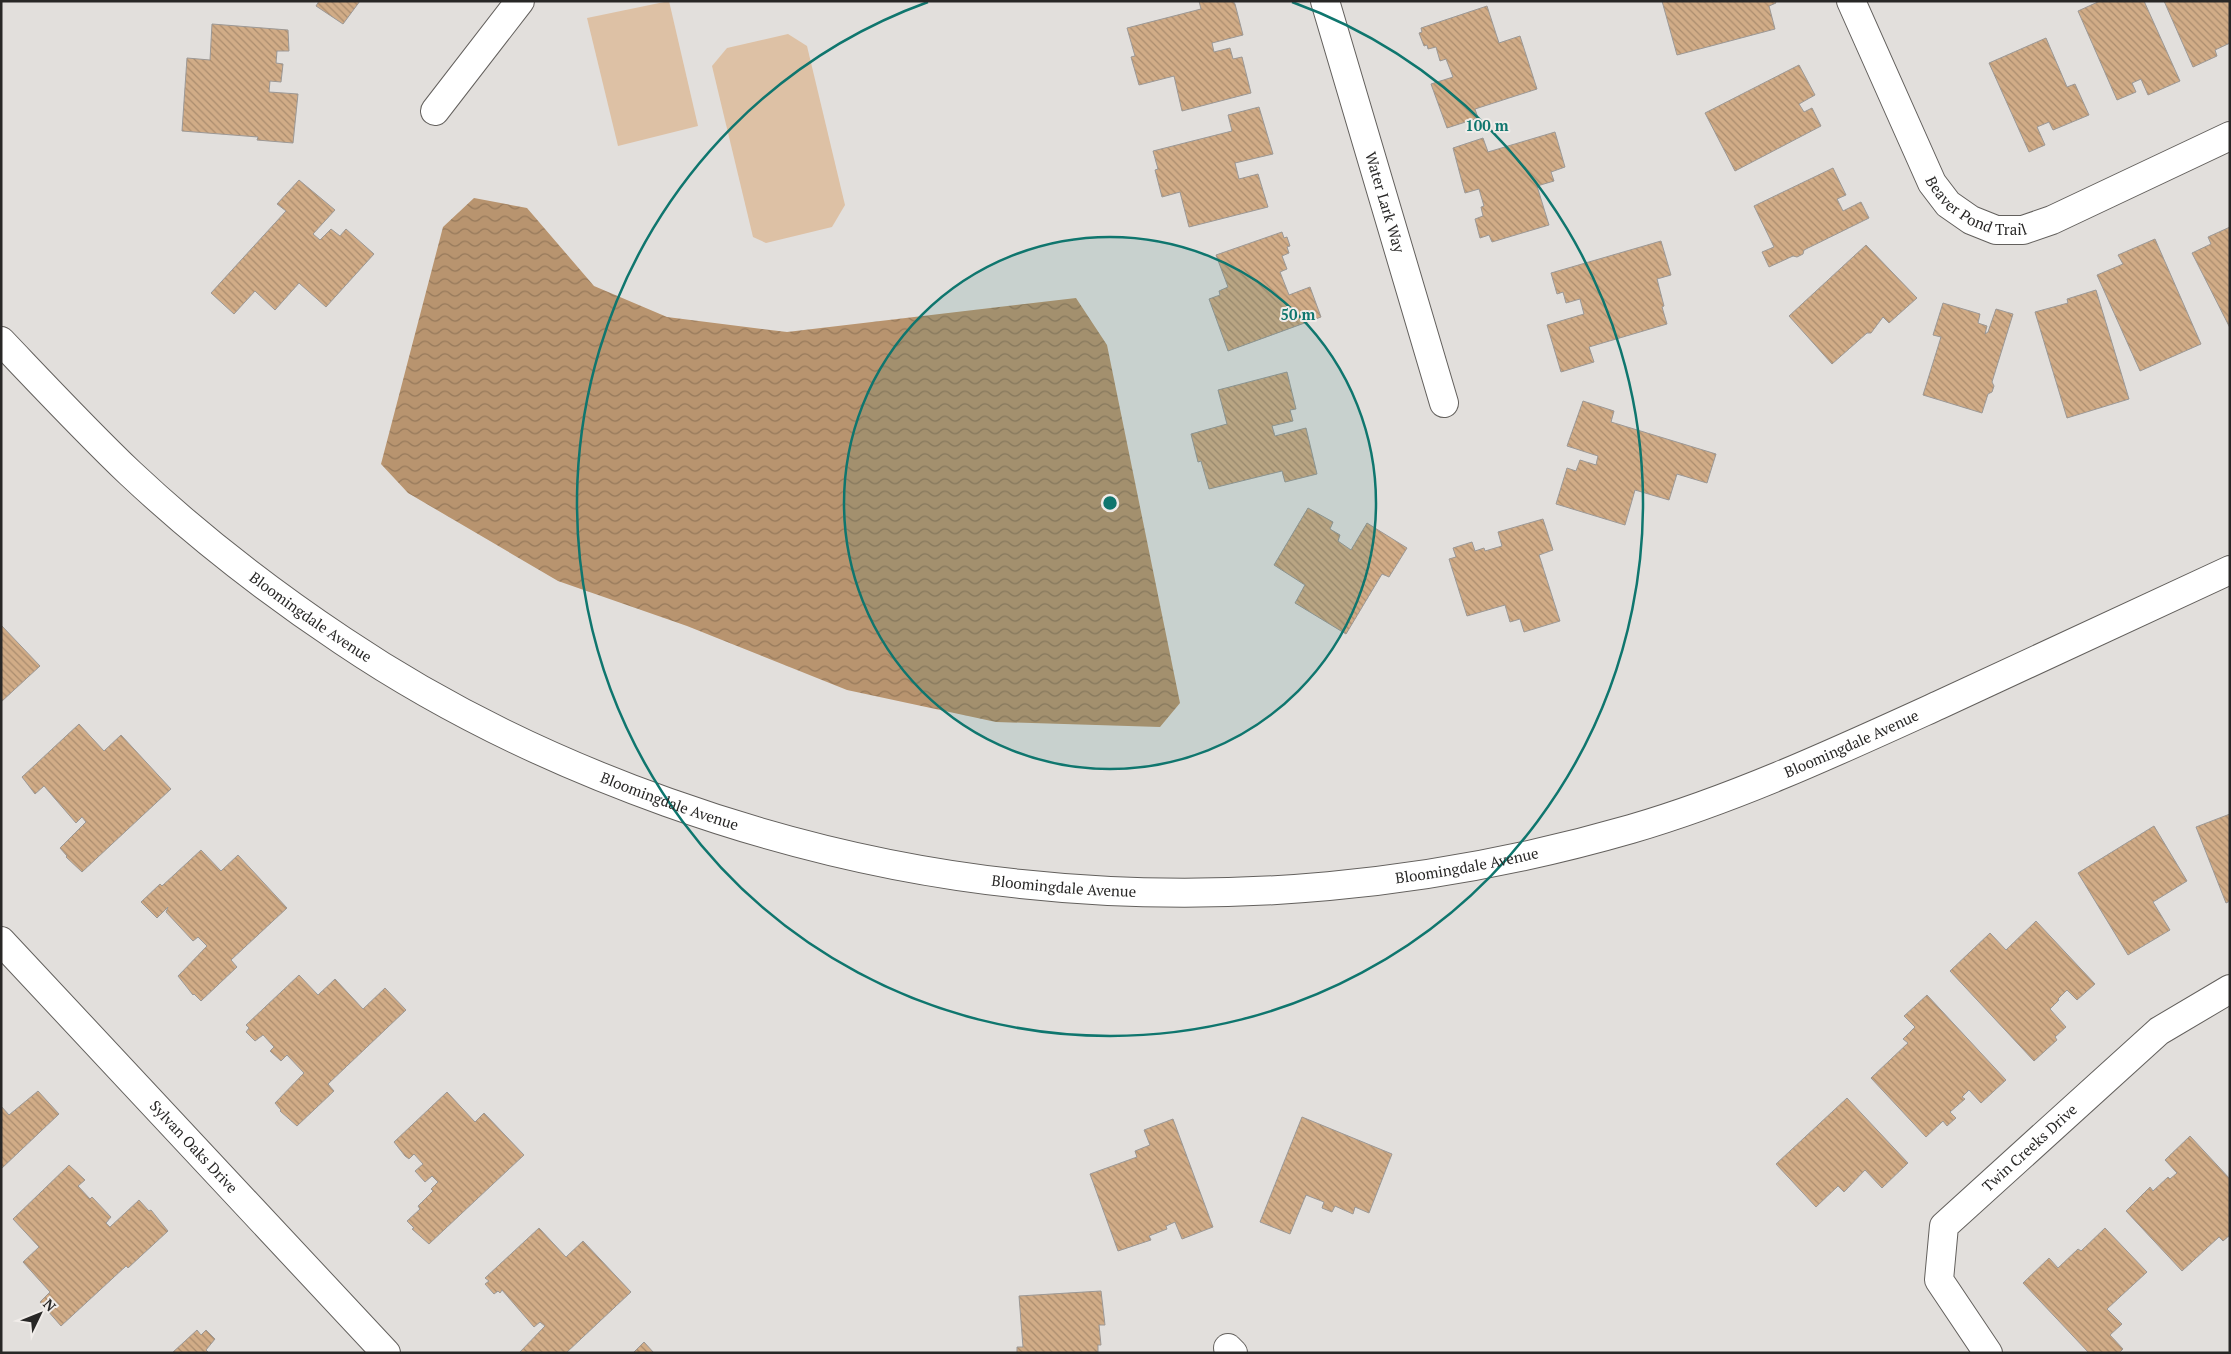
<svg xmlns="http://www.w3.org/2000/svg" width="2231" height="1354" font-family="'PT Serif',serif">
	<defs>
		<pattern id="water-waves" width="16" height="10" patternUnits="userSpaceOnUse" patternTransform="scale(1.25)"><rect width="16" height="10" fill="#b8946f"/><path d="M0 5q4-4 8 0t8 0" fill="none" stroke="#96795b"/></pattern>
		<pattern id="building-back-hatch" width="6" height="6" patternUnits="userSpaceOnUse" patternTransform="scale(1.25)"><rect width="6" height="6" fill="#d1ac87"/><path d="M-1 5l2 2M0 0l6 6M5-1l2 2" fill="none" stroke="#aa8c6e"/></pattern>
	</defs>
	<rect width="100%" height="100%" fill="#e2dfdc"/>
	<g fill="#ddc1a5">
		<polygon points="669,1 698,126 618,146 587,18"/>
		<polygon points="788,34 807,46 845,205 832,227 766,243 753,237 712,66 727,48"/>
	</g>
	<polygon fill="url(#water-waves)" points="474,198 527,208 594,286 667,317 787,332 1076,298 1107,345 1180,703 1160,727 996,722 847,690 687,626 558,581 408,493 381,464 443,227"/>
	<g fill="url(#building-back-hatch)" stroke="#9c9895">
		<polygon points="319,1 360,1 343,24 316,6"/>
		<polygon points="1199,1 1233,1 1235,4 1243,35 1212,43 1214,52 1230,48 1233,59 1242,57 1251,93 1182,111 1174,76 1139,85 1131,57 1135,56 1127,28 1201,9"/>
		<polygon points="1662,1 1775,1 1776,3 1769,6 1775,29 1677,55"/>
		<polygon points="2100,1 2144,1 2180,81 2148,95 2141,79 2132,83 2136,92 2117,100 2078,11"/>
		<polygon points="2164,1 2230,1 2230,43 2215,50 2217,56 2193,67"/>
		<polygon points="1487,6 1499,43 1520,36 1537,89 1475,109 1478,118 1447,128 1431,84 1453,77 1446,59 1440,61 1436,47 1428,49 1427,45 1424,46 1419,33 1422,32 1421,28"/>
		<polygon points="212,24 288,30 289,51 277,51 276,63 283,64 281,82 270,81 269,92 298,94 293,143 257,140 258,137 182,131 187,58 210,60"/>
		<polygon points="2046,38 2067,87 2075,84 2089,115 2053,130 2049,122 2037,127 2045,145 2029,152 1989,63"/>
		<polygon points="1799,65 1815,95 1799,104 1804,112 1812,108 1821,126 1735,171 1705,113"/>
		<polygon points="1259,107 1273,154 1235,163 1239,179 1258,174 1268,207 1189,227 1180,192 1162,197 1155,170 1158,169 1153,151 1232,131 1228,115"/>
		<polygon points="1555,132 1565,167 1551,172 1554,181 1537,186 1549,225 1492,242 1489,235 1480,238 1475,219 1483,216 1481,207 1484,206 1479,189 1465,193 1453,148 1483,138 1488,152"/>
		<polygon points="1833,168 1846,195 1837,199 1843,211 1861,202 1869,218 1804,250 1803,254 1797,257 1793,256 1769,267 1762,252 1774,247 1754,206"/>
		<polygon points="299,180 335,210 313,234 320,240 331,229 340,236 346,229 374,254 326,307 299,283 275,310 255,291 234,314 211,293 286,211 277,204"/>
		<polygon points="2230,227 2230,328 2192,253 2211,244 2208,237"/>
		<polygon points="1282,232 1284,238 1287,237 1290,246 1287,247 1289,253 1282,256 1287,269 1280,272 1289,295 1310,287 1321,317 1228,351 1209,299 1220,295 1219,291 1228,287 1216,255"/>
		<polygon points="2155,239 2201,344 2140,371 2097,275 2123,264 2118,255"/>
		<polygon points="1661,241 1671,275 1657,279 1664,306 1662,307 1667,324 1589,347 1594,362 1561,372 1547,325 1584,314 1580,299 1566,303 1563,292 1557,294 1551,273"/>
		<polygon points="1866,245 1917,298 1889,323 1883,317 1871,333 1867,333 1832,364 1789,316"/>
		<polygon points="2096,290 2129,399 2067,418 2035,312 2068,303 2067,299"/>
		<polygon points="1943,303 1980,314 1978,323 1987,326 1985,334 1988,332 1996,309 2013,314 1992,382 1994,386 1992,392 1988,394 1982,413 1923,395 1941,337 1933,335"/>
		<polygon points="1287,372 1296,409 1290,410 1293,421 1272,426 1275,436 1306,428 1317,474 1285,482 1282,471 1209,489 1201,461 1198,462 1191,434 1227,424 1218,390"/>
		<polygon points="1583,401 1614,411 1611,422 1716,454 1707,483 1677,474 1669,500 1635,490 1625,525 1556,504 1567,468 1576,471 1580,460 1596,465 1598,456 1567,446"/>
		<polygon points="1308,508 1333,522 1330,529 1340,535 1338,541 1351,550 1367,523 1407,548 1389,577 1382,574 1346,634 1295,603 1305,585 1274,565"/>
		<polygon points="1543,519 1553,550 1539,555 1560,621 1524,632 1520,619 1510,622 1505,605 1467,616 1449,559 1456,557 1453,548 1472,542 1475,551 1484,548 1485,551 1502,546 1498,532"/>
		<polygon points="1,625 40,666 1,702"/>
		<polygon points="79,724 104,751 121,735 171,789 82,872 66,857 67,856 60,848 86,822 82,817 76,823 44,786 35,794 22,777"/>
		<polygon points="2230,814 2230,901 2226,903 2196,827"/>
		<polygon points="2154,826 2187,881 2153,902 2170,930 2128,955 2078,873"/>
		<polygon points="201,850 221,871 238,855 287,908 231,960 237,967 201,1001 194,994 193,995 178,976 207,946 198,937 193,941 166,912 168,907 157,918 141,902 160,884 162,886"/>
		<polygon points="2036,921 2095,984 2077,1000 2067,990 2058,999 2059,1000 2050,1009 2066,1027 2055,1037 2057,1040 2034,1061 1950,971 1990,933 2006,950"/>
		<polygon points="299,975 318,995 335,979 363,1009 385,988 406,1010 328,1084 334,1091 297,1126 280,1111 281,1110 275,1103 304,1073 287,1055 281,1061 270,1051 274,1047 263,1035 255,1041 246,1032 249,1028 246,1025"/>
		<polygon points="1927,995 2006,1080 1981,1103 1969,1090 1962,1097 1965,1099 1950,1112 1956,1118 1947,1126 1943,1121 1926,1137 1871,1078 1908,1043 1903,1039 1915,1027 1904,1016"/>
		<polygon points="38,1091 59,1114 1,1169 1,1106 9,1115"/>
		<polygon points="447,1092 475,1122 484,1113 524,1155 429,1244 412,1229 414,1228 407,1221 420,1209 418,1206 433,1191 431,1189 438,1182 432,1176 425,1182 415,1171 423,1164 414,1154 409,1159 405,1156 394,1142"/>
		<polygon points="1847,1098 1908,1163 1882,1188 1865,1170 1844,1192 1838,1186 1816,1207 1776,1164"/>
		<polygon points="1302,1117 1392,1154 1369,1213 1355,1207 1353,1214 1335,1206 1332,1212 1322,1208 1324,1202 1306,1195 1290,1234 1260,1222"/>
		<polygon points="1173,1119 1213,1227 1182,1239 1175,1222 1166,1226 1167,1229 1149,1236 1151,1240 1118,1251 1090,1174 1137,1157 1135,1151 1150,1145 1144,1130"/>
		<polygon points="2190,1136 2230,1179 2230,1235 2223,1241 2219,1237 2182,1271 2126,1211 2150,1187 2153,1191 2168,1177 2170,1179 2177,1173 2165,1160"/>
		<polygon points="69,1165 85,1180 78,1186 90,1199 92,1197 111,1217 106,1223 110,1227 139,1200 149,1211 151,1210 168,1231 128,1268 126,1266 61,1326 40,1302 50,1292 23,1262 39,1247 13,1219"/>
		<polygon points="539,1228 566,1257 583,1241 631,1292 566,1353 519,1353 545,1326 540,1322 534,1327 502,1290 500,1293 498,1291 494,1294 485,1284 489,1281 485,1278"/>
		<polygon points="2105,1228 2147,1272 2107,1309 2122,1324 2110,1335 2123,1349 2119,1353 2089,1353 2023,1283 2049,1258 2058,1268 2078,1249 2081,1251"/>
		<polygon points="1101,1291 1105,1325 1099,1325 1101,1345 1098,1345 1098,1353 1017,1353 1017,1347 1023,1347 1019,1296"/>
		<polygon points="197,1330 201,1335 206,1330 215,1339 206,1350 209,1353 172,1353"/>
		<polygon points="644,1342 654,1353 633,1353"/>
	</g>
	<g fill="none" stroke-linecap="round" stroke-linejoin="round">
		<g stroke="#63605d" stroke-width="30">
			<g id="minor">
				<path id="s1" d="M1325,1L1444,403"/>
				<path id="s2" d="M1851,1L1932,183L1948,204L1971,220L1996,230H2023L2052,220L2230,136"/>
				<polyline points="435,111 520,1"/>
				<path id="s3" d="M1,941L386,1353"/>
				<polyline points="1228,1348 1233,1353"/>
				<path id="s4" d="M1988,1353L1939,1280L1944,1226L2159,1031L2230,989"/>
			</g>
		</g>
		<g stroke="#63605d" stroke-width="30">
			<g id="tertiary">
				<path id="s5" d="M1,341C44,386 86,431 130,473C196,535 268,591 343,641C536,771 789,860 1021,884C1225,906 1434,886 1631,829C1737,798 1838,751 1939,705C2036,660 2133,615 2230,570"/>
			</g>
		</g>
		<use href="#minor" stroke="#fff" stroke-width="28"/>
		<use href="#tertiary" stroke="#fff" stroke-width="28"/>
	</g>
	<circle cx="1110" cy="503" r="266" fill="#0f766e" fill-opacity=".12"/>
	<g fill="none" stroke="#0f766e" stroke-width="2.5">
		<circle cx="1110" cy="503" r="266"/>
		<path d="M1292 2A533 533 0 1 1 928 2"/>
	</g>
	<g text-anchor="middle" stroke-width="4" stroke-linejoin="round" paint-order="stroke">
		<g font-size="15" fill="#282726" stroke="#f0ece9">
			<text dy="5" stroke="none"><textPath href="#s2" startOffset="252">Beaver Pond Trail</textPath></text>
			<text dy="5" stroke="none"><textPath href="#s1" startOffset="210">Water Lark Way</textPath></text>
			<text dy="5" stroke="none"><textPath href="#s5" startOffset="416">Bloomingdale Avenue</textPath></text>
			<text dy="5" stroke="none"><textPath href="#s5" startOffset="2036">Bloomingdale Avenue</textPath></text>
			<text dy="5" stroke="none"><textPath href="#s5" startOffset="821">Bloomingdale Avenue</textPath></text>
			<text dy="5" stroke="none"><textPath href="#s5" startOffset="1631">Bloomingdale Avenue</textPath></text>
			<text dy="5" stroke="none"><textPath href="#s5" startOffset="1226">Bloomingdale Avenue</textPath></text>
			<text dy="5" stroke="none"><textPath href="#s3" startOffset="282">Sylvan Oaks Drive</textPath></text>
			<text dy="5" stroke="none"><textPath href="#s4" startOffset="258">Twin Creeks Drive</textPath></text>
		</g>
	</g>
	<circle cx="1110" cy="503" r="8" fill="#0f766e" stroke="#f0ece9" stroke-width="2.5"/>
	<g font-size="15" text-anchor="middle" font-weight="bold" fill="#0f766e" stroke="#f0ece9" stroke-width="4" stroke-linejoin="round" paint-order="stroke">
		<text x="1487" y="131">100 m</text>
		<text x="1298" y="320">50 m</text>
	</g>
	<rect width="2231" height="1354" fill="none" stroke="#282726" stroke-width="5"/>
	<g transform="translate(40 1314) rotate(47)" stroke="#f0ece9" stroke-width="4" paint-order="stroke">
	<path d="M0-4L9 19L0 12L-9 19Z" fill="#282726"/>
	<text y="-8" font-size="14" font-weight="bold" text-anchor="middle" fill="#282726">N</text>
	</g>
</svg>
